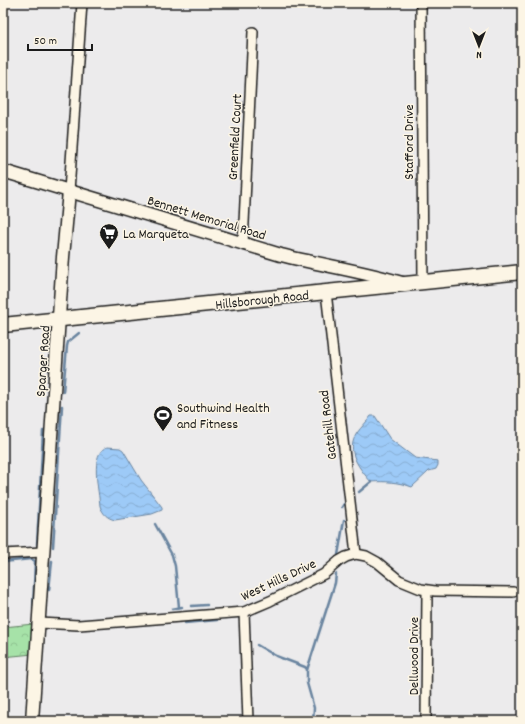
<svg xmlns="http://www.w3.org/2000/svg" width="525" height="724" font-family="Dekko,sans-serif">
	<defs>
		<pattern id="forest-crowns" width="20" height="18" patternUnits="userSpaceOnUse"><rect width="20" height="18" fill="#a6e2a8"/><path d="M2 6a3 3 0 1 1 6 0M12 15a3 3 0 1 1 6 0" fill="none" stroke="#8ec190"/></pattern>
		<pattern id="water-waves" width="16" height="10" patternUnits="userSpaceOnUse"><rect width="16" height="10" fill="#9dcaf7"/><path d="M0 5q4-4 8 0t8 0" fill="none" stroke="#87add3"/></pattern>
	</defs>
	<rect width="100%" height="100%" fill="#ecebec"/>
	<filter id="ink" filterUnits="userSpaceOnUse"><feTurbulence type="fractalNoise" baseFrequency=".025" numOctaves="2"/><feDisplacementMap in="SourceGraphic" scale="8" xChannelSelector="R" yChannelSelector="G"/><feConvolveMatrix kernelMatrix="1 2 1 2 8 2 1 2 1" color-interpolation-filters="sRGB"/></filter>
	<g filter="url(#ink)">
		<polygon fill="url(#forest-crowns)" stroke="#617f62" points="34,624 33,654 3,657 3,627"/>
		<g fill="url(#water-waves)" stroke="#69849f">
			<path d="M371,416H375L390,439L415,458L438,461V465L436,469L429,471L412,487C399,482 385,481 371,482C359,468 345,451 357,433C361,427 367,422 371,416Z"/>
			<path d="M107,447L120,448L123,450L141,480L162,507V510L152,514L115,520C107,518 103,514 100,506C99,491 89,453 107,447Z"/>
		</g>
		<g fill="none" stroke-linecap="round" stroke-linejoin="round">
			<g stroke="#69849f" stroke-width="2.5">
				<polyline points="63,392 67,346 68,342 79,333"/>
				<polyline points="359,492 371,482"/>
				<polyline points="342,507 344,504"/>
				<polyline points="155,524 172,555 175,566 179,607"/>
				<polyline points="37,545 43,431"/>
				<polyline points="53,547 62,406"/>
				<polyline points="338,555 344,520"/>
				<polyline points="3,562 31,559 35,561 33,609"/>
				<polyline points="49,590 52,561"/>
				<polyline points="191,606 207,605"/>
				<polyline points="172,609 182,607"/>
				<polyline points="185,623 217,620"/>
				<polyline points="257,645 276,656 305,667 307,669"/>
				<polyline points="313,721 314,708 307,683 307,670 335,583 336,574"/>
			</g>
			<g stroke="#1c1c1c" stroke-width="12">
				<g id="street">
					<polyline points="421,3 423,282"/>
					<polyline points="69,191 82,3"/>
					<polyline points="243,244 253,32"/>
					<polyline points="326,292 356,554"/>
					<polyline points="3,554 43,552"/>
					<polyline points="244,612 248,721"/>
					<polyline points="39,623 79,625 244,612 270,601 324,574 339,561 346,557 356,554 366,556 377,562 399,580 421,589 435,591 513,592"/>
					<polyline points="426,721 427,591"/>
				</g>
			</g>
			<g stroke="#1c1c1c" stroke-width="15">
				<g id="secondary">
					<path d="M3,171L281,255C321,265 362,271 402,283"/>
					<polyline points="32,721 63,257 69,191"/>
				</g>
			</g>
			<g stroke="#1c1c1c" stroke-width="17">
				<polyline id="primary" points="3,325 522,272"/>
			</g>
			<use href="#street" stroke="#fcf5e5" stroke-width="9"/>
			<use href="#secondary" stroke="#fcf5e5" stroke-width="12"/>
			<use href="#primary" stroke="#fcf5e5" stroke-width="14"/>
		</g>
	</g>
	<defs>
		<g id="supermarket-pin" transform="scale(1)"><path d="M0 17L-7.5 6A9.5 9.5 0 1 1 7.5 6Z" fill="#1c1c1c" stroke="#fcf5e5"/><path d="M-6-5.5h2.5l.6 2H6L4.5 2H-2.5L-4.4-4H-6ZM-1.5 3.2a1.3 1.3 0 1 0 .1 0ZM3 3.2a1.3 1.3 0 1 0 .1 0Z" fill="#fff"/></g>
		<g id="stadium-pin" transform="scale(1)"><path d="M0 17L-7.5 6A9.5 9.5 0 1 1 7.5 6Z" fill="#1c1c1c" stroke="#fcf5e5"/><path d="M0-5a6.5 5 0 1 0 0 10a6.5 5 0 1 0 0-10ZM-3.5-1.8h7v3.6h-7Z" fill="#fff"/></g>
	</defs>
	<g fill-rule="evenodd">
		<use href="#supermarket-pin" x="109" y="233"/>
		<use href="#stadium-pin" x="163" y="415"/>
	</g>
	<g text-anchor="middle" stroke-width="3" stroke-linejoin="round" paint-order="stroke">
		<g font-size="14" fill="#1c1c1c" stroke="#fcf5e5">
			<text transform="translate(234 137) rotate(-87)" y="5">Greenfield Court</text>
			<text transform="translate(408 142) rotate(-90)" y="5">Stafford Drive</text>
			<text transform="translate(207 217) rotate(17)" y="5">Bennett Memorial Road</text>
			<text transform="translate(262 299) rotate(-6)" y="5">Hillsborough Road</text>
			<text transform="translate(42 361) rotate(-86)" y="5">Sparger Road</text>
			<text transform="translate(327 425) rotate(-97)" y="5">Gatehill Road</text>
			<text transform="translate(278 579) rotate(-25)" y="5">West Hills Drive</text>
			<text transform="translate(413 656) rotate(-90)" y="5">Dellwood Drive</text>
		</g>
		<g font-size="14" fill="#1c1c1c" stroke="#fcf5e5" text-anchor="start">
			<text x="123" y="238">La Marqueta</text>
			<text x="177" y="412">Southwind Health<tspan x="177" dy="16">and Fitness</tspan></text>
		</g>
	</g>
	<rect width="525" height="724" fill="none" stroke="#fcf5e5" stroke-width="16"/>
	<rect x="8" y="8" width="509" height="708" fill="none" stroke="#1c1c1c" stroke-width="1.5" filter="url(#ink)"/>
	<g transform="translate(479 46) rotate(180)" stroke="#fcf5e5" stroke-width="3" paint-order="stroke">
	<path d="M0-3L7 15L0 10L-7 15Z" fill="#1c1c1c"/>
	<text y="-6" font-size="11" font-weight="bold" text-anchor="middle" fill="#1c1c1c">N</text>
	</g>
	<path d="M28 44v6h64v-6" fill="none" stroke="#1c1c1c" stroke-width="2"/>
	<text x="34" y="44" font-size="12" fill="#1c1c1c" stroke="#fcf5e5" stroke-width="3" paint-order="stroke">50 m</text>
</svg>
